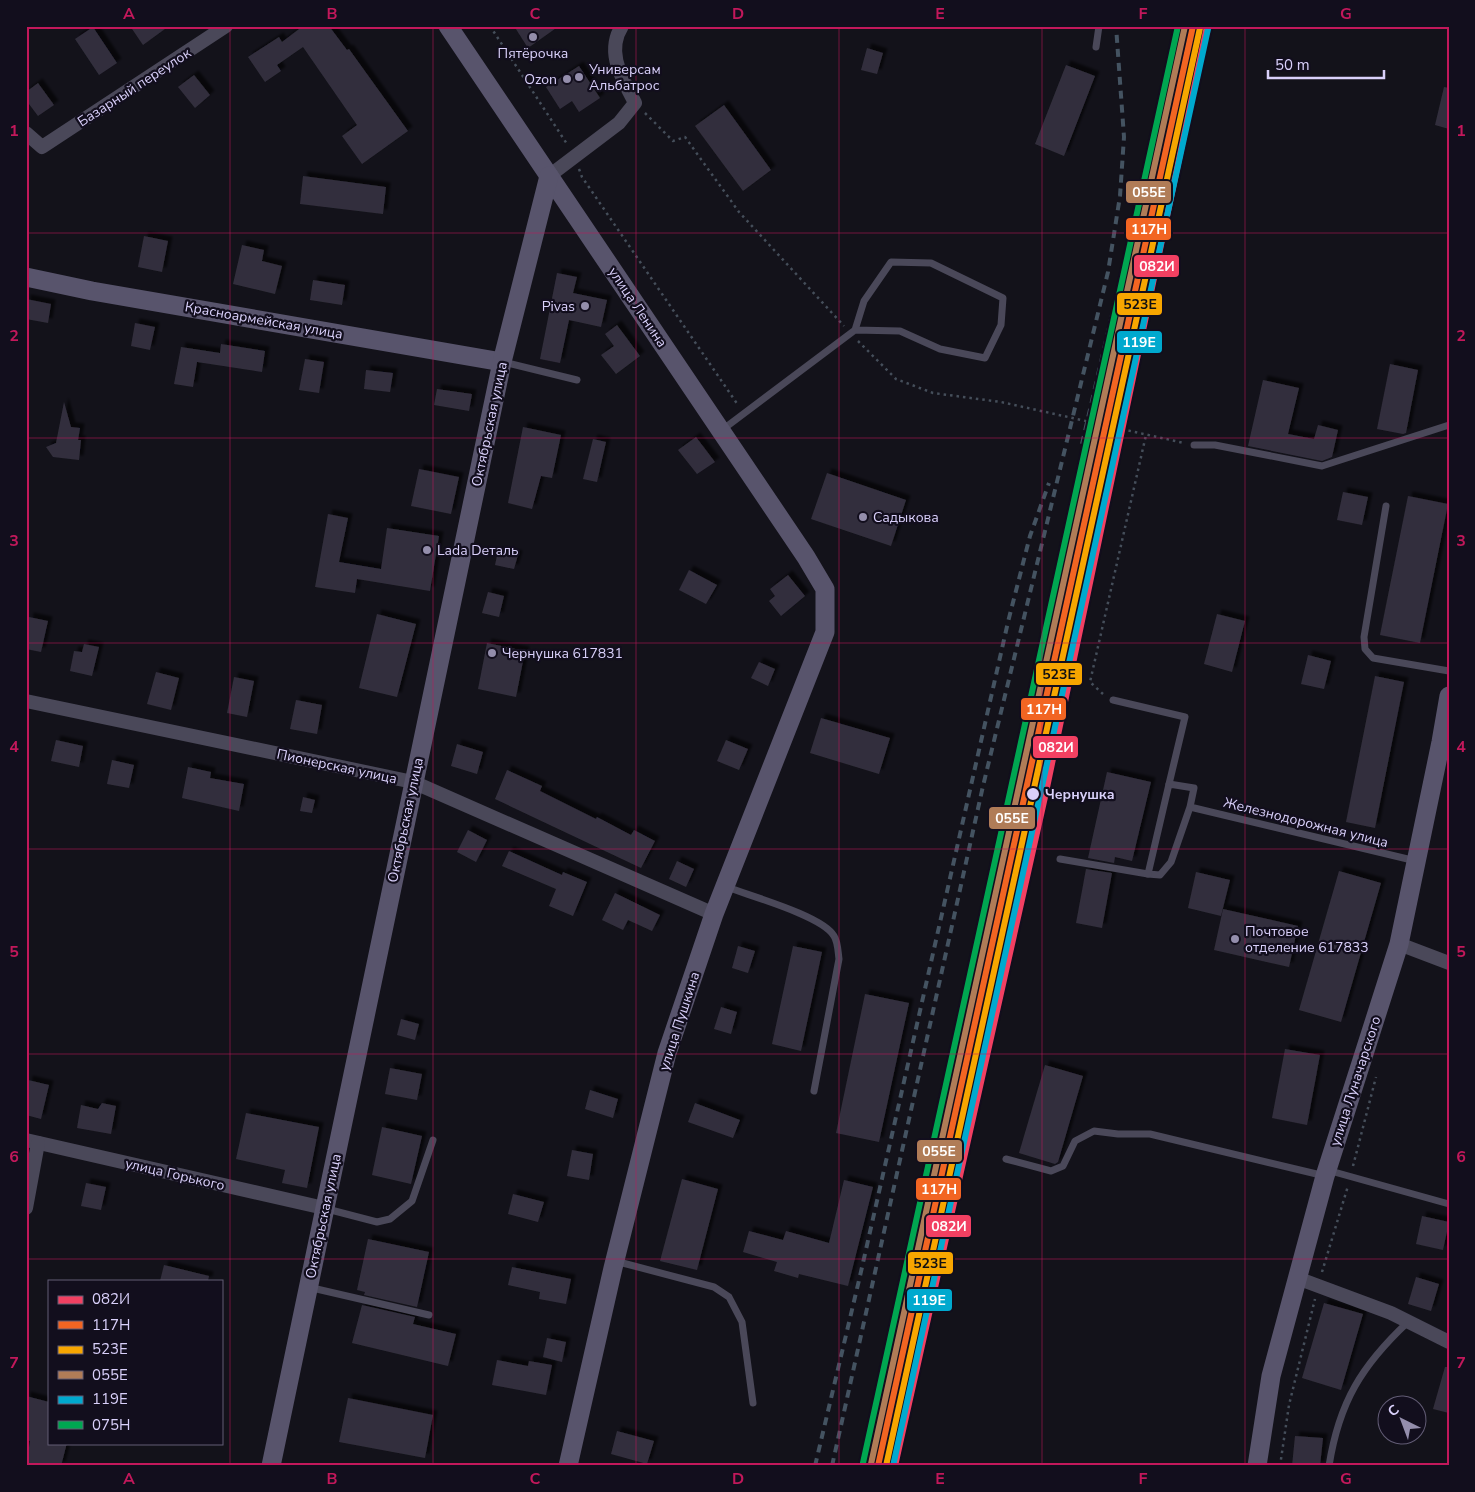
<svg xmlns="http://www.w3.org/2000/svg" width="1475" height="1492" font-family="'Nunito Sans',sans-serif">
	<defs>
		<filter id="shadow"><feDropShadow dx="4.5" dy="-4.5" stdDeviation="1" flood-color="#0009"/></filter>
	</defs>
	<rect width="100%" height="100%" fill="#13121a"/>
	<g fill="#322f3c" filter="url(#shadow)">
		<polygon points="130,26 169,26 143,45"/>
		<polygon points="303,26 329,26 347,50 349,49 408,131 362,164 342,136 357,125 303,47 277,65 281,71 265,82 248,57 279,37 282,42"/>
		<polygon points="514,26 559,26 528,48"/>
		<polygon points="93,27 117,63 99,75 75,39"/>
		<polygon points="867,48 883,53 877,74 861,70"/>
		<polygon points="1066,65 1095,76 1064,156 1035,144"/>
		<polygon points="579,66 600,98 579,112 572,101 560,109 546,87"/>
		<polygon points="194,75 210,95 195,108 178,87"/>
		<polygon points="38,83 54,105 38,116 26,100 26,92"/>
		<polygon points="1444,87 1449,88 1449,129 1435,125"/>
		<polygon points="724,105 771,170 743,191 695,126"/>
		<polygon points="303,176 386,187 383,214 300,204"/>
		<polygon points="144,236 168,241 162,272 138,267"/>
		<polygon points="242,245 264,250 262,261 282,266 275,294 233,284"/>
		<polygon points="557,273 577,277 573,293 607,300 601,327 569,320 560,363 540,359"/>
		<polygon points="313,280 345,285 342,305 310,300"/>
		<polygon points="26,299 51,304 48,323 26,319"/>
		<polygon points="135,323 155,327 150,350 131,346"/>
		<polygon points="617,325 640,356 616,374 601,355 614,346 605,334"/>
		<polygon points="221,344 265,351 262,372 197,362 193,387 174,384 181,347 220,353"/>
		<polygon points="305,359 324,362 319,393 299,390"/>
		<polygon points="1390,364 1418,370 1406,433 1403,434 1377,429"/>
		<polygon points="366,370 393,373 390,392 364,389"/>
		<polygon points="1263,380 1299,388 1288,434 1314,439 1318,425 1338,430 1332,457 1322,461 1248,446"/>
		<polygon points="437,389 472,394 469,411 434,405"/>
		<polygon points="64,402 71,427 80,428 78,440 81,440 79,460 53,457 46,447 56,443"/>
		<polygon points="523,427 561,435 552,478 541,476 532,509 508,503"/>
		<polygon points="696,437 715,462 697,474 678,450"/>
		<polygon points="593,439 606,442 597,482 583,479"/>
		<polygon points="419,469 459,477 451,514 411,506"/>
		<polygon points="827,473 906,500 891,546 811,519"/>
		<polygon points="1343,492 1368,497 1362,525 1337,520"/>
		<polygon points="1408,496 1448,504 1420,643 1380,635"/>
		<polygon points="328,514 348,518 339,562 381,569 387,528 439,536 430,591 357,579 355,593 315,587"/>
		<polygon points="498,551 518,555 514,569 495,565"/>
		<polygon points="689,570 717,585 706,604 679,590"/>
		<polygon points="788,575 805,596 781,616 769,601 775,596 770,589"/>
		<polygon points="488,592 504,596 499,617 482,613"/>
		<polygon points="377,614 416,624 397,697 359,688"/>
		<polygon points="1217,614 1245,621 1232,672 1204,664"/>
		<polygon points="29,617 48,621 41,652 26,649"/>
		<polygon points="487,643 525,651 516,697 478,689"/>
		<polygon points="84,644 99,647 92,676 70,671 74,651 82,652"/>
		<polygon points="1308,655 1331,661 1324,689 1301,684"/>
		<polygon points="759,662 775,669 768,686 751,678"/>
		<polygon points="156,672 179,678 171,710 147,704"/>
		<polygon points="1375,676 1404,682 1375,828 1346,822"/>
		<polygon points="234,677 254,681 247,717 227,713"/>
		<polygon points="296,700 322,705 317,734 290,729"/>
		<polygon points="821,718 890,738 879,774 810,753"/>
		<polygon points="56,740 83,746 79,767 51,761"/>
		<polygon points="726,740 748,749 739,770 717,761"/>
		<polygon points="457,744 483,752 477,774 451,766"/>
		<polygon points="112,760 134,765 129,788 107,784"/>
		<polygon points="188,767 211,772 210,778 244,784 239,811 182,798"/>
		<polygon points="507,770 542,786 540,791 596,819 597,817 631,835 634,830 655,841 641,868 495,799"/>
		<polygon points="1107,772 1151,782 1132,861 1115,857 1114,863 1088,858"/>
		<polygon points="303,797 315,800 312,813 300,811"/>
		<polygon points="468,830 487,840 476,862 457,852"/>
		<polygon points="509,851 562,875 563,872 587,882 573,916 549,906 556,889 502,866"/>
		<polygon points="677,861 694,869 686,887 669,879"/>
		<polygon points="1086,869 1112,873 1102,928 1076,923"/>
		<polygon points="1339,871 1381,883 1341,1022 1299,1010"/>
		<polygon points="1196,872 1230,880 1221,916 1188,908"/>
		<polygon points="615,893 660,915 652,931 628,920 623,930 602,920"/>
		<polygon points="1223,909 1298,926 1289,967 1214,950"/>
		<polygon points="738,946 755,951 748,973 732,968"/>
		<polygon points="793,946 822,952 801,1051 772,1044"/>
		<polygon points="865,994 909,1003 879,1142 836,1133"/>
		<polygon points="721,1007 737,1012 731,1034 714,1029"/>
		<polygon points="401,1019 419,1024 415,1040 397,1035"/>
		<polygon points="1285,1049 1320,1055 1307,1125 1272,1118"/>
		<polygon points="1045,1065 1083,1076 1058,1162 1055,1164 1019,1153"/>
		<polygon points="390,1068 422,1074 417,1100 385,1094"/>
		<polygon points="28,1080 49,1085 41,1119 26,1115"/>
		<polygon points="590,1090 618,1099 613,1118 585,1109"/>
		<polygon points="102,1103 116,1106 111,1134 77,1128 81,1105 98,1109"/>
		<polygon points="695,1103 740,1120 733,1138 688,1122"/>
		<polygon points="246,1113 319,1127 307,1188 282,1183 285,1170 236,1159"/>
		<polygon points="382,1127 422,1136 411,1184 372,1175"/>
		<polygon points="572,1150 593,1154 589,1180 567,1176"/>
		<polygon points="682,1179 718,1189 697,1270 660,1261"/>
		<polygon points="844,1180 873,1187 848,1286 799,1274 798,1278 774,1271 777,1262 743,1252 749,1231 783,1240 786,1231 829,1243"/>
		<polygon points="86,1183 106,1187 101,1210 81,1206"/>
		<polygon points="513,1194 544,1202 538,1222 508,1214"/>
		<polygon points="1422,1216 1449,1222 1443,1250 1416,1244"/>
		<polygon points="368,1239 429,1252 417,1307 364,1295 365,1292 357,1290"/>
		<polygon points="164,1265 209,1276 208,1281 160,1281"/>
		<polygon points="512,1267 571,1279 566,1304 539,1299 540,1292 508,1285"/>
		<polygon points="1416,1277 1439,1284 1431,1311 1408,1304"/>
		<polygon points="1324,1303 1363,1314 1341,1390 1302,1378"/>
		<polygon points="362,1305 415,1317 413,1324 456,1334 448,1366 352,1343"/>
		<polygon points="547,1338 566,1342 562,1362 543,1357"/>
		<polygon points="497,1360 528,1366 529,1361 552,1365 546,1395 492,1385"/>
		<polygon points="1445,1367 1449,1367 1449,1413 1433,1409"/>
		<polygon points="26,1396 49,1402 49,1443 67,1443 61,1466 26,1466 30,1441 26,1440"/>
		<polygon points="348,1398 433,1415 425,1458 339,1442"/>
		<polygon points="617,1431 654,1441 647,1464 611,1454"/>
		<polygon points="1295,1436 1323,1438 1320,1466 1292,1466"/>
	</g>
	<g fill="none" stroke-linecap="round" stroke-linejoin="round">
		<g stroke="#454e5a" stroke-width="2.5" stroke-dasharray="2.5 4" stroke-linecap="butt">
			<polyline points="490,26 567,144"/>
			<polyline points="645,113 673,141 685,137 739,212 844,326"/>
			<polyline points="579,169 582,177 738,405"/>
			<polyline points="858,341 896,379 933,393 1001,402 1184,443"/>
			<polyline points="1103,694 1090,682 1146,435"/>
			<polyline points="1353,1166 1376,1077"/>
			<polyline points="1322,1272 1348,1186"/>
			<polyline points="1280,1466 1289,1405 1315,1299"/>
		</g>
		<g stroke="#4a4859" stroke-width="7">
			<polyline points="1096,47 1099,26"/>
			<polyline points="503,362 577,380"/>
			<polyline points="722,430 855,330 864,301 891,262 931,263 1003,298 1001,325 985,358 940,349 900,331 855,330"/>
			<polyline points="1194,445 1215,445 1322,466 1449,425"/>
			<polyline points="1386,506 1364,637 1365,649 1373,658 1449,671"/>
			<polyline points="1113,700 1185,717 1169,784"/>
			<polyline points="1190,807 1171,862 1160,875 1148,874 1169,784 1194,788 1190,807 1416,861"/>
			<polyline points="1060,859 1148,874"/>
			<path d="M727,887C750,896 823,916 834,936C838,942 838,952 839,959L814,1091"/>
			<polyline points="1006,1159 1051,1171 1063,1166 1075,1141 1094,1131 1118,1134 1150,1134 1325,1176"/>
			<polyline points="1327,1170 1449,1204"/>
			<polyline points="327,1209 377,1222 390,1219 412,1201 433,1140"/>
			<polyline points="615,1261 714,1287 729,1297 742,1322 753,1403"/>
			<polyline points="308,1287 429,1315"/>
			<path d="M1329,1466C1339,1402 1362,1365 1408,1322"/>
		</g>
		<g stroke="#4a4859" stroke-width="14">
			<polyline points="26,133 42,147 226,26"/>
			<path d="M549,176L619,123L635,103C623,79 605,53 622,26"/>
			<polyline points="26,701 413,782 714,914"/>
			<polyline points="1399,944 1449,963"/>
			<polyline points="26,1140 324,1208"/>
			<polyline points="26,1208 38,1143"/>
			<polyline points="1297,1278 1391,1313 1449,1342"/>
		</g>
		<g stroke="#58546c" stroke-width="19">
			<polyline points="448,26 806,557 825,589 825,632 714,914 667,1053 613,1268 568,1466"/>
			<polyline points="26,277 92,291 502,362"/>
			<polyline points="271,1466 502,362 549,176"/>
			<polyline points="1257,1466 1271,1376 1325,1176 1399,944 1441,742 1449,696"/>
		</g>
		<g stroke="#445361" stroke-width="4" stroke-dasharray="8 6" stroke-linecap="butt">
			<polyline points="1082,444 1179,26"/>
			<polyline points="815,1466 860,1276 1008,622 1030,536 1049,483"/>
			<polyline points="832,1466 983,786 1108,272 1120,196 1124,137 1116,26"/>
		</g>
		<g stroke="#120e1d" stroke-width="10">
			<polyline id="rail-1" points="895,1466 1045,797 1207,26"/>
		</g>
		<g stroke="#120e1d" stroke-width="10">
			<polyline id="rail-2" points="878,1466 1193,26"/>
		</g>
		<g stroke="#120e1d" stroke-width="10">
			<polyline id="rail-3" points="886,1466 1200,28"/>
		</g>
		<g stroke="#120e1d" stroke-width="10">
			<polyline id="rail-4" points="871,1464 1185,26"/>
		</g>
		<g stroke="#120e1d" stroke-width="10">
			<polyline id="rail-5" points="893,1466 1208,29"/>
		</g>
		<g stroke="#120e1d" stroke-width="10">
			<polyline id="rail-6" points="863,1463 1178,26"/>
		</g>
		<use href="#rail-1" stroke="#f24062" stroke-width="6"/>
		<use href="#rail-2" stroke="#f26522" stroke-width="6"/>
		<use href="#rail-3" stroke="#f7a600" stroke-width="6"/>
		<use href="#rail-4" stroke="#b07c57" stroke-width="6"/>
		<use href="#rail-5" stroke="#00a9ce" stroke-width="6"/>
		<use href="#rail-6" stroke="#00a651" stroke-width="6"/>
	</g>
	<path fill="none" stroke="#c2185b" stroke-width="1" stroke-opacity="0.55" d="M230,26V1466M433,26V1466M636,26V1466M839,26V1466M1042,26V1466M1245,26V1466M26,233H1449M26,438H1449M26,643H1449M26,849H1449M26,1054H1449M26,1259H1449"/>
	<g fill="#948eac" stroke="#120e1d" stroke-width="2">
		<circle cx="533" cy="37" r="5"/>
		<circle cx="579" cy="77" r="5"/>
		<circle cx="567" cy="79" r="5"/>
		<circle cx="585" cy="306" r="5"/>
		<circle cx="863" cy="517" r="5"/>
		<circle cx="427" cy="550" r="5"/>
		<circle cx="492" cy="653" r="5"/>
		<circle cx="1235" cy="939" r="5"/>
	</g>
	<circle fill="#d9d0fa" stroke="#120e1d" stroke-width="2" cx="1033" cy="794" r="7"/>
	<g text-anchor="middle" stroke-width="4.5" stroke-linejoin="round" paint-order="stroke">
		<g font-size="14" fill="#d9d0fa" stroke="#120e1d" text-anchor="start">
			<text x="533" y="58" text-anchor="middle">Пятёрочка</text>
			<text x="589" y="74">Универсам<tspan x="589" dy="16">Альбатрос</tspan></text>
			<text x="557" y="84" text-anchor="end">Ozon</text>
			<text x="575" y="311" text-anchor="end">Pivas</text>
			<text x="873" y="522">Садыкова</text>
			<text x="437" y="555">Lada Dеталь</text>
			<text x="502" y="658">Чернушка 617831</text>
			<text x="1245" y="936">Почтовое<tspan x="1245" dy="16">отделение 617833</tspan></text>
		</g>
		<g font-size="14" fill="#d9d0fa" stroke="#120e1d">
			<text transform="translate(134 87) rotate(-33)" y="5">Базарный переулок</text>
			<text transform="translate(638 307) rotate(56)" y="5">улица Ленина</text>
			<text transform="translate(264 320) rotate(10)" y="5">Красноармейская улица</text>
			<text transform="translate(489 424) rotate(-78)" y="5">Октябрьская улица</text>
			<text transform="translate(337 766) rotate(12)" y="5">Пионерская улица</text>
			<text transform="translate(405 820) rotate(-78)" y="5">Октябрьская улица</text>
			<text transform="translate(1306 822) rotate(14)" y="5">Железнодорожная улица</text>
			<text transform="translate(679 1021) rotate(-72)" y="5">улица Пушкина</text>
			<text transform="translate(1355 1081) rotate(-72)" y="5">улица Луначарского</text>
			<text transform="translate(175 1174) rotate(13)" y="5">улица Горького</text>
			<text transform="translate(323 1216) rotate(-78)" y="5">Октябрьская улица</text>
		</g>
		<g font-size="14" font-weight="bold" fill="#d9d0fa" stroke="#120e1d" text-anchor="start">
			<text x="1045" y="799">Чернушка</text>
		</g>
	</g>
	<g stroke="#120e1d" stroke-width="2">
		<rect x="1125" y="180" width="47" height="24" rx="5" fill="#b07c57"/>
		<rect x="1125" y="217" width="47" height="24" rx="5" fill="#f26522"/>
		<rect x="1133" y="254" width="47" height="24" rx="5" fill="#f24062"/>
		<rect x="1116" y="292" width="47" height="24" rx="5" fill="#f7a600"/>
		<rect x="1116" y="330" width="47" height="24" rx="5" fill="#00a9ce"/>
		<rect x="1035" y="662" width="48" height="24" rx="5" fill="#f7a600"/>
		<rect x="1020" y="697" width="47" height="24" rx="5" fill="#f26522"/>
		<rect x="1032" y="735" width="47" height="24" rx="5" fill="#f24062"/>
		<rect x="988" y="806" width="48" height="24" rx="5" fill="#b07c57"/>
		<rect x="916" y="1139" width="47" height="24" rx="5" fill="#b07c57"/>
		<rect x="915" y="1177" width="47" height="24" rx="5" fill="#f26522"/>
		<rect x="925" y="1214" width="47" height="24" rx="5" fill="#f24062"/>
		<rect x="907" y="1251" width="47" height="24" rx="5" fill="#f7a600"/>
		<rect x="906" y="1288" width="47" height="24" rx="5" fill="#00a9ce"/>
	</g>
	<g font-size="14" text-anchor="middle" font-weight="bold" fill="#fff">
		<text x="1149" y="197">055Е</text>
		<text x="1149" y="234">117Н</text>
		<text x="1157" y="271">082И</text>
		<text x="1139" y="347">119Е</text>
		<text x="1044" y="714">117Н</text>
		<text x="1056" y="752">082И</text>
		<text x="1012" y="823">055Е</text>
		<text x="939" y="1156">055Е</text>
		<text x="939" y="1194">117Н</text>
		<text x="949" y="1231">082И</text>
		<text x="929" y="1305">119Е</text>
	</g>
	<g font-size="14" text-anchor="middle" font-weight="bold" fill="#111">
		<text x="1140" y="309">523Е</text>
		<text x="1059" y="679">523Е</text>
		<text x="930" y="1268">523Е</text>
	</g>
	<rect width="1475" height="1492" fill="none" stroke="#120e1d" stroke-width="55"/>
	<rect x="48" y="1280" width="175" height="165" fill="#120e1d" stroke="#625c75"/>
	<rect x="58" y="1296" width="25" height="8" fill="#f24062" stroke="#625c75"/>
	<text x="92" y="1304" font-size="15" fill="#d9d0fa">082И</text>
	<rect x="58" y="1321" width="25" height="8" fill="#f26522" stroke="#625c75"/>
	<text x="92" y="1330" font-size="15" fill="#d9d0fa">117Н</text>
	<rect x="58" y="1346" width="25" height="8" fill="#f7a600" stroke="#625c75"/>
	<text x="92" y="1354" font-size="15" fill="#d9d0fa">523Е</text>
	<rect x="58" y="1371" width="25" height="8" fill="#b07c57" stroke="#625c75"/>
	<text x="92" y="1380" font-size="15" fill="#d9d0fa">055Е</text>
	<rect x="58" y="1396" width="25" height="8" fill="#00a9ce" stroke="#625c75"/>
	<text x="92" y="1404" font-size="15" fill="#d9d0fa">119Е</text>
	<rect x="58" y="1421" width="25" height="8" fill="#00a651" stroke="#625c75"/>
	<text x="92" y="1430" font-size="15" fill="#d9d0fa">075Н</text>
	<g transform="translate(1402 1420) rotate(318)"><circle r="24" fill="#120e1d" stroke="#625c75"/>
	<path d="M0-4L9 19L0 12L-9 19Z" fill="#948eac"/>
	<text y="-8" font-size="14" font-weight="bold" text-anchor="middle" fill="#d9d0fa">С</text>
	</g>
	<path d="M1268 70v8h116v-8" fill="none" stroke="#d9d0fa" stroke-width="2.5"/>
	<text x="1275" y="70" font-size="15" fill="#d9d0fa" stroke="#120e1d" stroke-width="4" paint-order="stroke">50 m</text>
	<rect x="28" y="28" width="1420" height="1436" fill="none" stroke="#c2185b" stroke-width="2"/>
	<g font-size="16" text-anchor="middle" font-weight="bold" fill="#c2185b">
		<text x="129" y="19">A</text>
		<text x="332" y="19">B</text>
		<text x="535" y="19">C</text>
		<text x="738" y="19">D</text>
		<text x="940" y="19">E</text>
		<text x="1143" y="19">F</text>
		<text x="1346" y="19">G</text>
		<text x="14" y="136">1</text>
		<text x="1461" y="136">1</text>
		<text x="14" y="341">2</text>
		<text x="1461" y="341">2</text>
		<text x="14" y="546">3</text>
		<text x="1461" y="546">3</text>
		<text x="14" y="752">4</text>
		<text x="1461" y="752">4</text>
		<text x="14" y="957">5</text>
		<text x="1461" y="957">5</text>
		<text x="14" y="1162">6</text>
		<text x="1461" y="1162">6</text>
		<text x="14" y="1368">7</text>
		<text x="1461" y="1368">7</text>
		<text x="129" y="1484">A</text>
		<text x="332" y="1484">B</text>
		<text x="535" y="1484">C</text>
		<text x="738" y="1484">D</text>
		<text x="940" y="1484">E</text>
		<text x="1143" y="1484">F</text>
		<text x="1346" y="1484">G</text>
	</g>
</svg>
